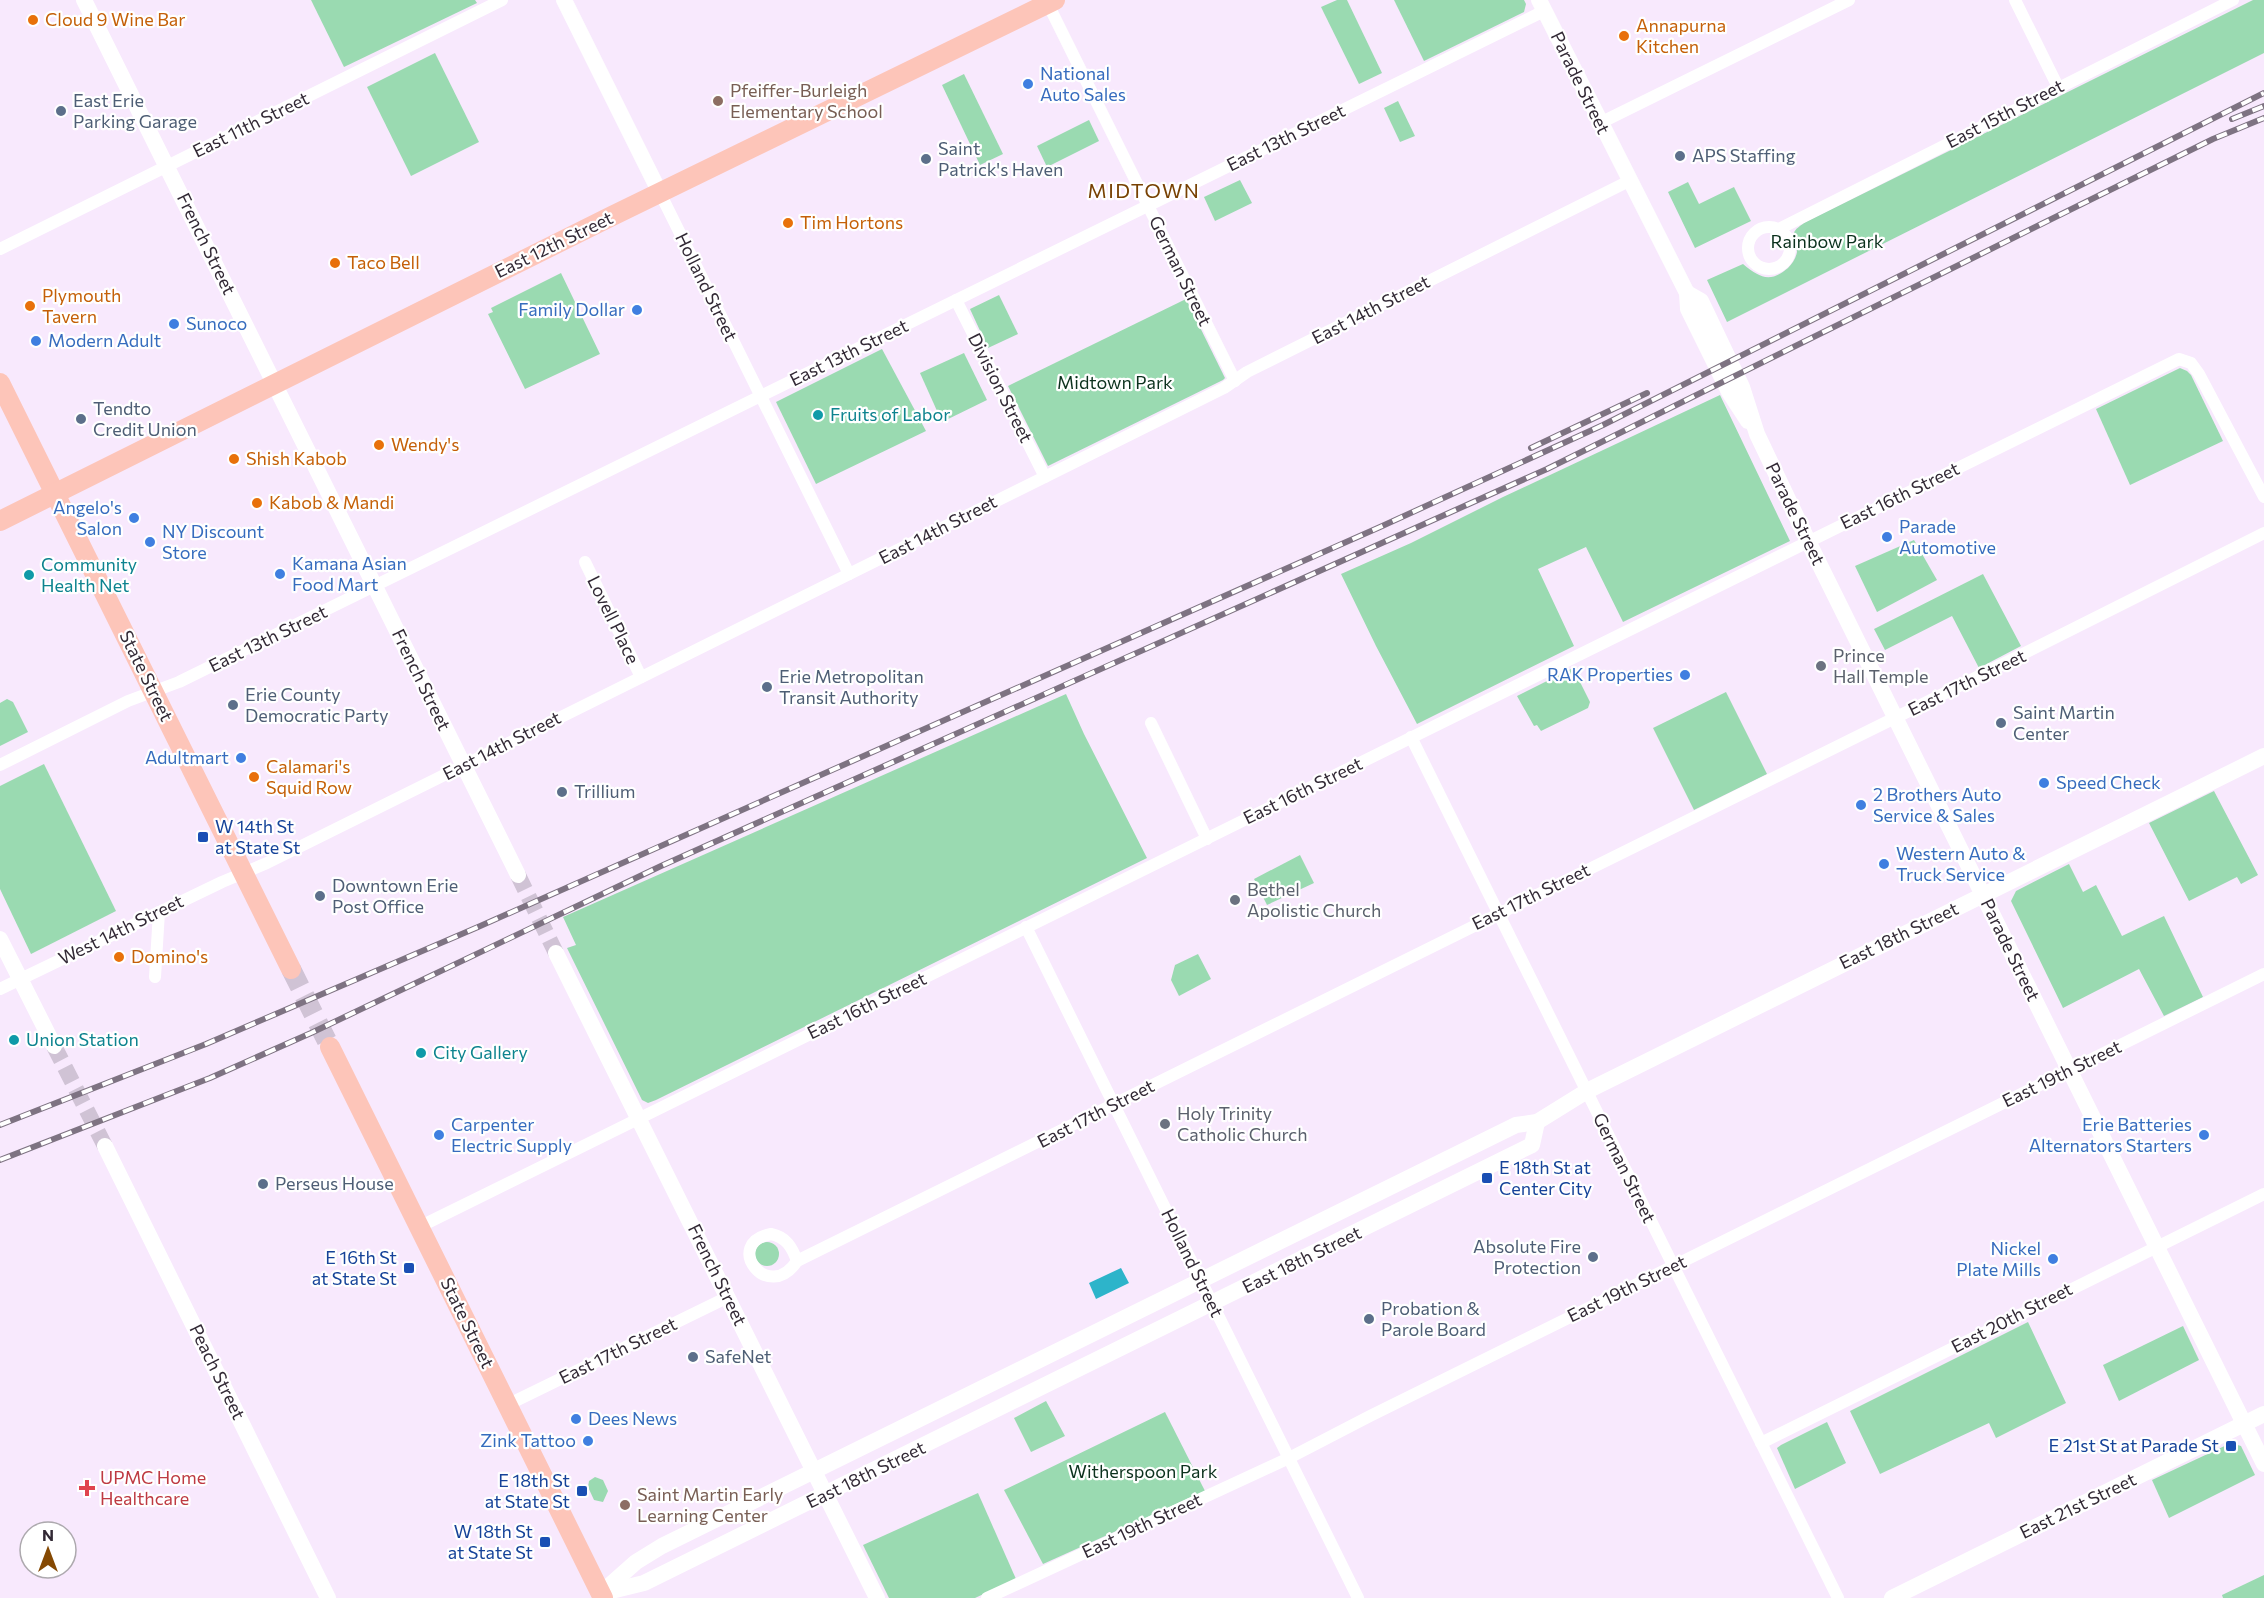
<svg xmlns="http://www.w3.org/2000/svg" width="2264" height="1598" font-family="Commissioner,sans-serif">
	<rect width="100%" height="100%" fill="#f8e9fd"/>
	<g fill="#9adab1">
		<polygon points="311,0 475,0 477,3 344,67"/>
		<polygon points="1337,0 1347,0 1382,73 1359,84 1321,7"/>
		<polygon points="1394,0 1524,0 1526,4 1524,12 1424,61"/>
		<path d="M2253,0H2264V53L1727,322L1707,280L1743,264C1760,278 1770,283 1788,268C1792,264 1796,258 1797,252C1797,246 1792,239 1794,233C1795,229 1800,226 1804,223Z"/>
		<polygon points="435,53 479,142 411,176 367,87"/>
		<polygon points="964,74 1003,154 980,165 942,85"/>
		<polygon points="1398,101 1415,136 1400,142 1384,108"/>
		<polygon points="1089,120 1099,141 1047,167 1037,146"/>
		<polygon points="1240,180 1252,203 1215,221 1204,197"/>
		<polygon points="1688,182 1699,204 1734,187 1751,221 1695,248 1668,192"/>
		<polygon points="561,273 600,354 525,389 488,314 493,312 491,308"/>
		<polygon points="999,295 1018,334 988,348 970,309"/>
		<polygon points="1186,299 1225,378 1223,380 1048,466 1008,386"/>
		<polygon points="882,349 926,431 816,484 776,402"/>
		<polygon points="964,353 987,400 942,422 920,373"/>
		<polygon points="2180,368 2187,371 2191,375 2223,441 2130,485 2096,409"/>
		<polygon points="1720,395 1790,541 1623,622 1586,547 1538,569 1574,646 1417,724 1376,646 1341,574 1411,543 1503,497"/>
		<polygon points="1914,540 1937,580 1877,612 1855,566"/>
		<polygon points="1983,574 2021,646 1979,668 1952,616 1885,650 1874,629"/>
		<polygon points="1573,668 1590,702 1588,708 1541,731 1537,725 1534,726 1517,696"/>
		<polygon points="1726,692 1767,774 1694,810 1653,728"/>
		<polygon points="1066,694 1084,734 1147,858 656,1100 648,1103 642,1100 567,948 576,945 563,917"/>
		<polygon points="7,699 13,702 28,732 0,746 0,703"/>
		<polygon points="44,764 116,911 31,954 0,889 0,786"/>
		<polygon points="2214,791 2258,875 2241,884 2237,877 2189,901 2149,823"/>
		<polygon points="1300,855 1314,883 1267,905 1254,879"/>
		<polygon points="2069,864 2083,892 2096,885 2122,936 2164,916 2203,997 2164,1016 2139,969 2063,1008 2011,901 2016,891"/>
		<polygon points="1198,954 1211,979 1179,996 1171,980 1175,965"/>
		<circle cx="767" cy="1254" r="12"/>
		<polygon points="2028,1322 2066,1403 1996,1438 1989,1423 1880,1474 1850,1411"/>
		<polygon points="2183,1326 2199,1360 2119,1401 2103,1365"/>
		<polygon points="1046,1401 1065,1436 1031,1452 1014,1418"/>
		<polygon points="1165,1412 1205,1491 1043,1564 1004,1490"/>
		<polygon points="1827,1422 1846,1463 1795,1489 1777,1448 1781,1445"/>
		<polygon points="2231,1443 2241,1446 2255,1475 2169,1518 2152,1480"/>
		<polygon points="595,1477 603,1480 608,1491 603,1502 594,1500 588,1487 589,1481"/>
		<polygon points="978,1493 1016,1579 975,1598 889,1598 863,1545"/>
		<polygon points="2264,1575 2264,1598 2223,1598 2222,1595"/>
	</g>
	<polygon fill="#2db4ca" points="1121,1268 1129,1283 1096,1299 1089,1283"/>
	<g fill="none" stroke-linecap="round" stroke-linejoin="round">
		<g stroke="#d0c3d5" stroke-width="16" stroke-dasharray="16 8" stroke-linecap="butt">
			<polyline points="518,875 556,953"/>
			<polyline points="54,1046 105,1146"/>
		</g>
		<polyline stroke="#d0c3d5" stroke-width="20" stroke-dasharray="20 10" stroke-linecap="butt" points="291,969 330,1047"/>
		<g stroke="#fff" stroke-width="12">
			<polyline points="1046,0 1235,381"/>
			<polyline points="2015,0 2058,87"/>
			<polyline points="1600,123 1849,0"/>
			<polyline points="660,193 849,574"/>
			<circle cx="1769" cy="248" r="21"/>
			<polyline points="1779,229 2233,0"/>
			<polyline points="0,249 502,0"/>
			<polyline points="956,300 1045,477"/>
			<polyline points="585,562 641,677"/>
			<polyline points="1151,723 1207,839"/>
			<polyline points="1411,737 1838,1598"/>
			<polyline points="0,765 128,701 179,682 1544,11"/>
			<polyline points="1026,927 1358,1598"/>
			<polyline points="155,977 159,912"/>
			<polyline points="0,989 222,882 267,863 1224,388 1247,372 1629,181"/>
			<polyline points="419,1227 2179,359 2191,363 2199,374 2264,497"/>
			<path d="M771,1234C786,1237 792,1247 797,1261C768,1305 722,1243 771,1234Z"/>
			<polyline points="797,1261 1923,704 2264,533"/>
			<polyline points="507,1405 728,1297"/>
			<polyline points="1761,1443 2264,1194"/>
			<polyline points="987,1598 1289,1458 1370,1416 2264,974"/>
		</g>
		<g stroke="#fff" stroke-width="16">
			<polyline points="84,0 518,875"/>
			<polyline points="564,0 660,193"/>
			<polyline points="1539,0 1687,293 1688,309 1729,392 1748,421"/>
			<polyline points="1687,293 1701,301 1742,387 1757,434 1808,541 2264,1464"/>
			<polyline points="0,939 54,1046"/>
			<polyline points="556,953 877,1598"/>
			<polyline points="105,1146 328,1598"/>
			<polyline points="601,1593 636,1562 662,1546 1516,1125 1537,1122 1587,1091 2264,756"/>
			<polyline points="603,1593 644,1583 1532,1145 1537,1122"/>
			<polyline points="1892,1598 2264,1414"/>
		</g>
		<g stroke="#fdc5b9" stroke-width="20">
			<polyline points="0,383 291,969"/>
			<polyline points="0,521 612,216 1055,0"/>
			<polyline points="330,1047 603,1598"/>
		</g>
		<g stroke="#7e7382" stroke-width="6">
			<g id="rail">
				<polyline points="2232,119 2264,106"/>
				<polyline points="1531,448 1647,393"/>
				<polyline points="0,1125 206,1044 478,927 1380,527 1603,425 2264,93"/>
				<polyline points="0,1160 210,1078 311,1033 661,866 1547,469 2213,139 2264,118"/>
			</g>
		</g>
		<use href="#rail" stroke="#fff" stroke-width="4" stroke-dasharray="11" stroke-linecap="butt"/>
	</g>
	<g fill="#e8710a" stroke="#fff" stroke-width="2">
		<circle cx="33" cy="20" r="6"/>
		<circle cx="1624" cy="36" r="6"/>
		<circle cx="788" cy="223" r="6"/>
		<circle cx="335" cy="263" r="6"/>
		<circle cx="30" cy="306" r="6"/>
		<circle cx="379" cy="445" r="6"/>
		<circle cx="234" cy="459" r="6"/>
		<circle cx="257" cy="503" r="6"/>
		<circle cx="254" cy="777" r="6"/>
		<circle cx="119" cy="957" r="6"/>
	</g>
	<g fill="#3f7fe0" stroke="#fff" stroke-width="2">
		<circle cx="1028" cy="84" r="6"/>
		<circle cx="637" cy="310" r="6"/>
		<circle cx="174" cy="324" r="6"/>
		<circle cx="36" cy="341" r="6"/>
		<circle cx="134" cy="518" r="6"/>
		<circle cx="1887" cy="537" r="6"/>
		<circle cx="150" cy="542" r="6"/>
		<circle cx="280" cy="574" r="6"/>
		<circle cx="1685" cy="675" r="6"/>
		<circle cx="241" cy="758" r="6"/>
		<circle cx="2044" cy="783" r="6"/>
		<circle cx="1861" cy="805" r="6"/>
		<circle cx="1884" cy="864" r="6"/>
		<circle cx="439" cy="1135" r="6"/>
		<circle cx="2204" cy="1135" r="6"/>
		<circle cx="2053" cy="1259" r="6"/>
		<circle cx="576" cy="1419" r="6"/>
		<circle cx="588" cy="1441" r="6"/>
	</g>
	<g fill="#8d6e63" stroke="#fff" stroke-width="2">
		<circle cx="718" cy="101" r="6"/>
		<circle cx="625" cy="1505" r="6"/>
	</g>
	<g fill="#5c6f8a" stroke="#fff" stroke-width="2">
		<circle cx="61" cy="111" r="6"/>
		<circle cx="1680" cy="156" r="6"/>
		<circle cx="926" cy="159" r="6"/>
		<circle cx="81" cy="419" r="6"/>
		<circle cx="767" cy="687" r="6"/>
		<circle cx="233" cy="705" r="6"/>
		<circle cx="2001" cy="723" r="6"/>
		<circle cx="562" cy="792" r="6"/>
		<circle cx="320" cy="896" r="6"/>
		<circle cx="263" cy="1184" r="6"/>
		<circle cx="1593" cy="1257" r="6"/>
		<circle cx="1369" cy="1319" r="6"/>
		<circle cx="693" cy="1357" r="6"/>
	</g>
	<g fill="#0f9aa8" stroke="#fff" stroke-width="2">
		<circle cx="818" cy="415" r="6"/>
		<circle cx="29" cy="575" r="6"/>
		<circle cx="14" cy="1040" r="6"/>
		<circle cx="421" cy="1053" r="6"/>
	</g>
	<g fill="#6b7280" stroke="#fff" stroke-width="2">
		<circle cx="1821" cy="666" r="6"/>
		<circle cx="1235" cy="900" r="6"/>
		<circle cx="1165" cy="1124" r="6"/>
	</g>
	<g fill="#1a4fb4" stroke="#fff" stroke-width="2">
		<rect x="197" y="831" width="12" height="12" rx="3"/>
		<rect x="1481" y="1172" width="12" height="12" rx="3"/>
		<rect x="403" y="1262" width="12" height="12" rx="3"/>
		<rect x="2225" y="1440" width="12" height="12" rx="3"/>
		<rect x="576" y="1485" width="12" height="12" rx="3"/>
		<rect x="539" y="1536" width="12" height="12" rx="3"/>
	</g>
	<path fill="#e0444e" stroke="#fff" stroke-width="2" d="M84 1479h6v6h6v6h-6v6h-6v-6h-6v-6h6z"/>
	<g text-anchor="middle" stroke-width="4.5" stroke-linejoin="round" paint-order="stroke">
		<g font-size="18" fill="#c56008" stroke="#fff" text-anchor="start">
			<text x="45" y="26">Cloud 9 Wine Bar</text>
			<text x="1636" y="32">Annapurna<tspan x="1636" dy="21">Kitchen</tspan></text>
			<text x="800" y="229">Tim Hortons</text>
			<text x="347" y="269">Taco Bell</text>
			<text x="42" y="302">Plymouth<tspan x="42" dy="21">Tavern</tspan></text>
			<text x="391" y="451">Wendy's</text>
			<text x="246" y="465">Shish Kabob</text>
			<text x="269" y="509">Kabob &amp; Mandi</text>
			<text x="266" y="773">Calamari's<tspan x="266" dy="21">Squid Row</tspan></text>
			<text x="131" y="963">Domino's</text>
		</g>
		<g font-size="18" fill="#366cbe" stroke="#fff" text-anchor="start">
			<text x="1040" y="80">National<tspan x="1040" dy="21">Auto Sales</tspan></text>
			<text x="625" y="316" text-anchor="end">Family Dollar</text>
			<text x="186" y="330">Sunoco</text>
			<text x="48" y="347">Modern Adult</text>
			<text x="122" y="514" text-anchor="end">Angelo's<tspan x="122" dy="21">Salon</tspan></text>
			<text x="1899" y="533">Parade<tspan x="1899" dy="21">Automotive</tspan></text>
			<text x="162" y="538">NY Discount<tspan x="162" dy="21">Store</tspan></text>
			<text x="292" y="570">Kamana Asian<tspan x="292" dy="21">Food Mart</tspan></text>
			<text x="1673" y="681" text-anchor="end">RAK Properties</text>
			<text x="229" y="764" text-anchor="end">Adultmart</text>
			<text x="2056" y="789">Speed Check</text>
			<text x="1873" y="801">2 Brothers Auto<tspan x="1873" dy="21">Service &amp; Sales</tspan></text>
			<text x="1896" y="860">Western Auto &amp;<tspan x="1896" dy="21">Truck Service</tspan></text>
			<text x="451" y="1131">Carpenter<tspan x="451" dy="21">Electric Supply</tspan></text>
			<text x="2192" y="1131" text-anchor="end">Erie Batteries<tspan x="2192" dy="21">Alternators Starters</tspan></text>
			<text x="2041" y="1255" text-anchor="end">Nickel<tspan x="2041" dy="21">Plate Mills</tspan></text>
			<text x="588" y="1425">Dees News</text>
			<text x="576" y="1447" text-anchor="end">Zink Tattoo</text>
		</g>
		<g font-size="18" fill="#322935" stroke="#fff">
			<text transform="translate(1580 83) rotate(64)" y="6">Parade Street</text>
			<text transform="translate(2005 114) rotate(-27)" y="6">East 15th Street</text>
			<text transform="translate(251 125) rotate(-26)" y="6">East 11th Street</text>
			<text transform="translate(1286 138) rotate(-26)" y="6">East 13th Street</text>
			<text transform="translate(206 244) rotate(64)" y="6">French Street</text>
			<text transform="translate(554 245) rotate(-26)" y="6">East 12th Street</text>
			<text transform="translate(1180 271) rotate(64)" y="6">German Street</text>
			<text transform="translate(706 287) rotate(64)" y="6">Holland Street</text>
			<text transform="translate(1371 310) rotate(-27)" y="6">East 14th Street</text>
			<text transform="translate(849 353) rotate(-26)" y="6">East 13th Street</text>
			<text transform="translate(1000 388) rotate(63)" y="6">Division Street</text>
			<text transform="translate(1900 496) rotate(-26)" y="6">East 16th Street</text>
			<text transform="translate(1795 514) rotate(64)" y="6">Parade Street</text>
			<text transform="translate(938 530) rotate(-27)" y="6">East 14th Street</text>
			<text transform="translate(613 620) rotate(64)" y="6">Lovell Place</text>
			<text transform="translate(268 639) rotate(-26)" y="6">East 13th Street</text>
			<text transform="translate(146 676) rotate(64)" y="6">State Street</text>
			<text transform="translate(421 680) rotate(64)" y="6">French Street</text>
			<text transform="translate(1967 683) rotate(-26)" y="6">East 17th Street</text>
			<text transform="translate(502 746) rotate(-27)" y="6">East 14th Street</text>
			<text transform="translate(1303 791) rotate(-26)" y="6">East 16th Street</text>
			<text transform="translate(1531 897) rotate(-26)" y="6">East 17th Street</text>
			<text transform="translate(121 930) rotate(-26)" y="6">West 14th Street</text>
			<text transform="translate(1899 936) rotate(-26)" y="6">East 18th Street</text>
			<text transform="translate(2010 950) rotate(64)" y="6">Parade Street</text>
			<text transform="translate(867 1006) rotate(-26)" y="6">East 16th Street</text>
			<text transform="translate(2062 1074) rotate(-26)" y="6">East 19th Street</text>
			<text transform="translate(1096 1114) rotate(-27)" y="6">East 17th Street</text>
			<text transform="translate(1624 1168) rotate(64)" y="6">German Street</text>
			<text transform="translate(1302 1260) rotate(-26)" y="6">East 18th Street</text>
			<text transform="translate(1192 1263) rotate(64)" y="6">Holland Street</text>
			<text transform="translate(717 1275) rotate(64)" y="6">French Street</text>
			<text transform="translate(1627 1289) rotate(-26)" y="6">East 19th Street</text>
			<text transform="translate(2012 1318) rotate(-27)" y="6">East 20th Street</text>
			<text transform="translate(467 1323) rotate(64)" y="6">State Street</text>
			<text transform="translate(618 1351) rotate(-26)" y="6">East 17th Street</text>
			<text transform="translate(217 1372) rotate(64)" y="6">Peach Street</text>
			<text transform="translate(866 1475) rotate(-26)" y="6">East 18th Street</text>
			<text transform="translate(2078 1506) rotate(-26)" y="6">East 21st Street</text>
			<text transform="translate(1142 1526) rotate(-25)" y="6">East 19th Street</text>
		</g>
		<g font-size="18" fill="#785e54" stroke="#fff" text-anchor="start">
			<text x="730" y="97">Pfeiffer-Burleigh<tspan x="730" dy="21">Elementary School</tspan></text>
			<text x="637" y="1501">Saint Martin Early<tspan x="637" dy="21">Learning Center</tspan></text>
		</g>
		<g font-size="18" fill="#4e5e75" stroke="#fff" text-anchor="start">
			<text x="73" y="107">East Erie<tspan x="73" dy="21">Parking Garage</tspan></text>
			<text x="938" y="155">Saint<tspan x="938" dy="21">Patrick's Haven</tspan></text>
			<text x="1692" y="162">APS Staffing</text>
			<text x="93" y="415">Tendto<tspan x="93" dy="21">Credit Union</tspan></text>
			<text x="779" y="683">Erie Metropolitan<tspan x="779" dy="21">Transit Authority</tspan></text>
			<text x="245" y="701">Erie County<tspan x="245" dy="21">Democratic Party</tspan></text>
			<text x="2013" y="719">Saint Martin<tspan x="2013" dy="21">Center</tspan></text>
			<text x="574" y="798">Trillium</text>
			<text x="332" y="892">Downtown Erie<tspan x="332" dy="21">Post Office</tspan></text>
			<text x="275" y="1190">Perseus House</text>
			<text x="1581" y="1253" text-anchor="end">Absolute Fire<tspan x="1581" dy="21">Protection</tspan></text>
			<text x="1381" y="1315">Probation &amp;<tspan x="1381" dy="21">Parole Board</tspan></text>
			<text x="705" y="1363">SafeNet</text>
		</g>
		<g font-size="18" fill="#0b311d" stroke="#fff">
			<text x="1827" y="248">Rainbow Park</text>
			<text x="1115" y="389">Midtown Park</text>
			<text x="1143" y="1478">Witherspoon Park</text>
		</g>
		<g font-size="18" fill="#0d838f" stroke="#fff" text-anchor="start">
			<text x="830" y="421">Fruits of Labor</text>
			<text x="41" y="571">Community<tspan x="41" dy="21">Health Net</tspan></text>
			<text x="26" y="1046">Union Station</text>
			<text x="433" y="1059">City Gallery</text>
		</g>
		<g font-size="18" fill="#5b616d" stroke="#fff" text-anchor="start">
			<text x="1833" y="662">Prince<tspan x="1833" dy="21">Hall Temple</tspan></text>
			<text x="1247" y="896">Bethel<tspan x="1247" dy="21">Apolistic Church</tspan></text>
			<text x="1177" y="1120">Holy Trinity<tspan x="1177" dy="21">Catholic Church</tspan></text>
		</g>
		<g font-size="18" fill="#164399" stroke="#fff" text-anchor="end">
			<text x="215" y="833" text-anchor="start">W 14th St<tspan x="215" dy="21">at State St</tspan></text>
			<text x="1499" y="1174" text-anchor="start">E 18th St at<tspan x="1499" dy="21">Center City</tspan></text>
			<text x="397" y="1264">E 16th St<tspan x="397" dy="21">at State St</tspan></text>
			<text x="2219" y="1452">E 21st St at Parade St</text>
			<text x="570" y="1487">E 18th St<tspan x="570" dy="21">at State St</tspan></text>
			<text x="533" y="1538">W 18th St<tspan x="533" dy="21">at State St</tspan></text>
		</g>
		<g font-size="18" fill="#be3a42" stroke="#fff" text-anchor="start">
			<text x="100" y="1484">UPMC Home<tspan x="100" dy="21">Healthcare</tspan></text>
		</g>
		<g font-size="20" letter-spacing="1.5" fill="#784103" stroke="#fff">
			<text x="1144" y="198">MIDTOWN</text>
		</g>
	</g>
	<g transform="translate(48 1550)"><circle r="28" fill="#ffffff" stroke="#ada9ae" stroke-width="1.5"/>
	<path d="M0-4.5L10 22L0 15L-10 22Z" fill="#854903"/>
	<text y="-9" font-size="16" font-weight="bold" text-anchor="middle" fill="#322935">N</text>
	</g>
</svg>
